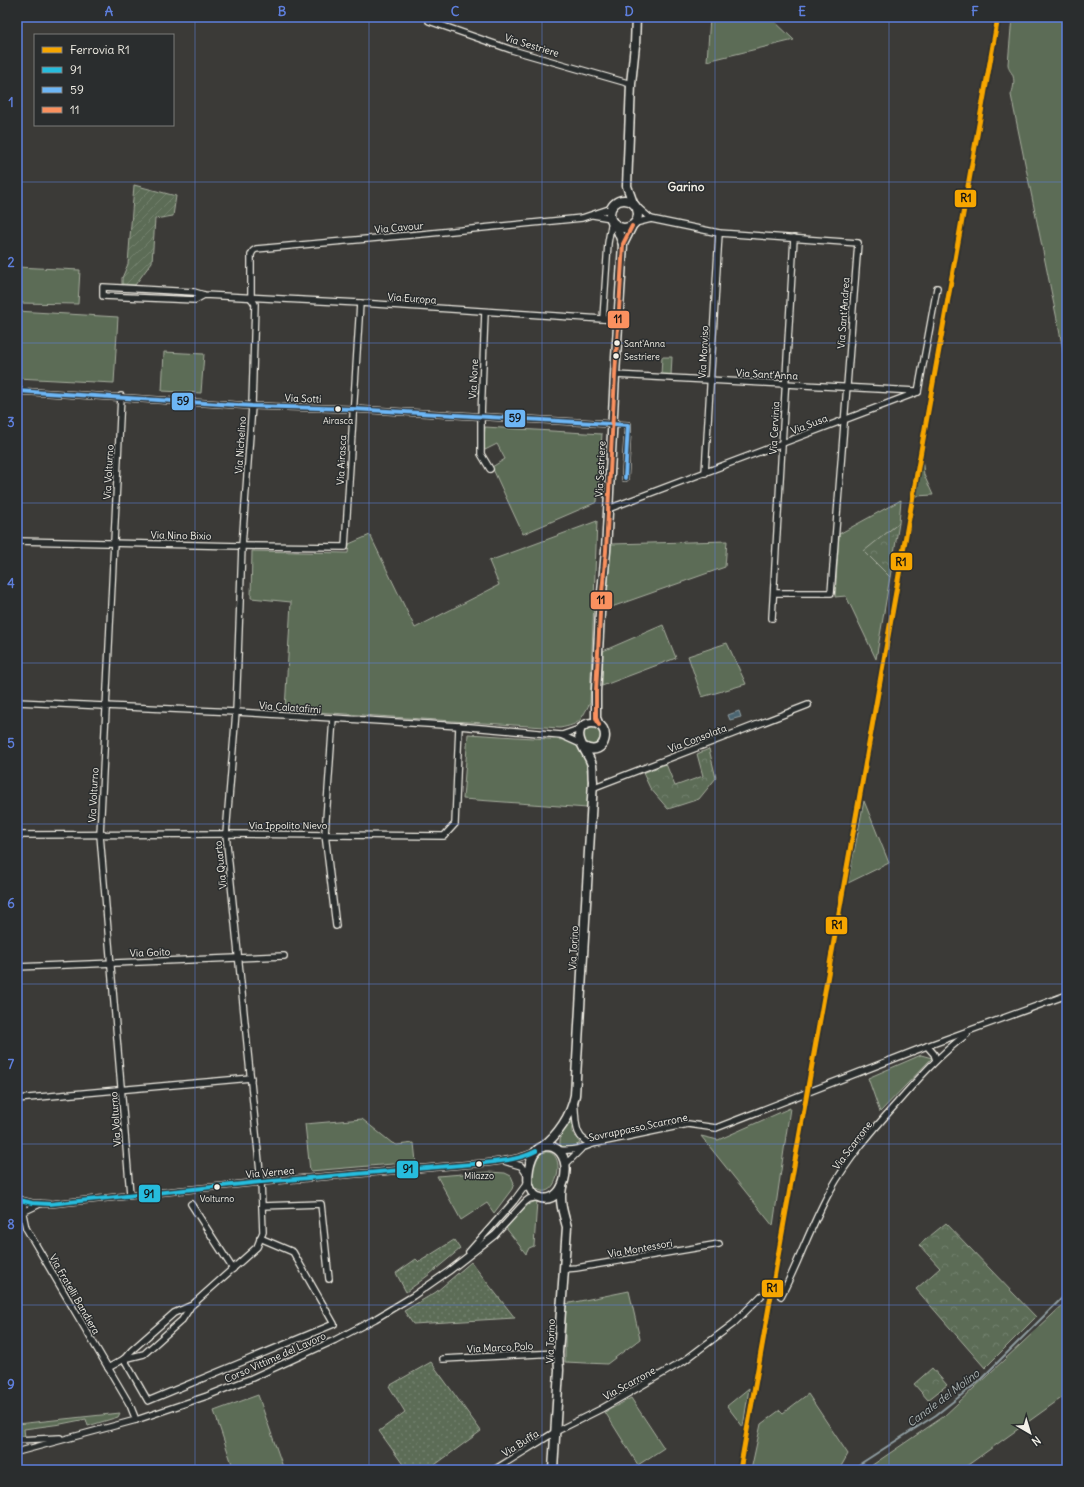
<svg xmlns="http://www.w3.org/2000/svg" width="1084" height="1487" font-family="Delius,sans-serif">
	<defs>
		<pattern id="forest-crowns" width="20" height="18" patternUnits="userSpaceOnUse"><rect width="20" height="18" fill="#5b6c56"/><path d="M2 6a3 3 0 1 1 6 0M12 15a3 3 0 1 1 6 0" fill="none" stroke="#73816e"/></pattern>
		<pattern id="park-dots" width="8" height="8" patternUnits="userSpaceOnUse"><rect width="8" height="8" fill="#5b6c56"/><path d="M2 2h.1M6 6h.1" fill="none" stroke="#73816e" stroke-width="1.8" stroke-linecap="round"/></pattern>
		<pattern id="garden-furrows" width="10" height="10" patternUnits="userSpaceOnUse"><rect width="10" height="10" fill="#5b6c56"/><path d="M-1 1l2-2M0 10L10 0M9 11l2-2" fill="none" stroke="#73816e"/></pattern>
	</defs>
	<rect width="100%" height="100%" fill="#3b3a37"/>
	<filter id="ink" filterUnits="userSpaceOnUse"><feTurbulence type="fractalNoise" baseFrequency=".025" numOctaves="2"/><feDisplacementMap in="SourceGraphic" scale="8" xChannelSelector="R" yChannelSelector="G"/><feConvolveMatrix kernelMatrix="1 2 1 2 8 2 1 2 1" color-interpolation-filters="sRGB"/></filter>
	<g filter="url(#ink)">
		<g fill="#5b6c56" stroke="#a8ae9f">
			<polygon points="710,17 770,17 794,40 707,61"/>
			<path d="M1012,17H1067V379L1062,344L1011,95C1013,90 1015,82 1013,76C1011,70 1009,72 1008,64Z"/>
			<polygon points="17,267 80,270 78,304 17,303"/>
			<polygon points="17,311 118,317 114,383 17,378"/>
			<polygon points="164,352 204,354 201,393 162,391"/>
			<polygon points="662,357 672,357 671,376 661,375"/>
			<polygon points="485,427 602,434 597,502 523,534 492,467 505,459 497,444 483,451"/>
			<polygon points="922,457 924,475 933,495 916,496"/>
			<polygon points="901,500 899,523 865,551 890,577 876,659 846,596 835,597 839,534"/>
			<path d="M597,521L590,703C580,721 581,724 560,728L285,710L291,602L251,598L252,551L348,553L349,544L370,535L415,628L499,585L489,561Z"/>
			<polygon points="727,541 725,567 606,609 611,544"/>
			<polygon points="663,625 676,658 602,686 603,651"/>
			<polygon points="727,643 746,684 702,697 688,656"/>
			<circle cx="592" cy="736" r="9"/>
			<path d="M468,734L565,740C569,742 574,743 577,746C592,761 587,789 587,808L463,799Z"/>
			<polygon points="864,801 889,863 848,883"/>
			<polygon points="921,1055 932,1058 880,1112 868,1078"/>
			<polygon points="790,1108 773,1226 701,1136 718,1140"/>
			<path d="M572,1118V1132L580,1143C574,1147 566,1150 560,1145C559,1136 565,1124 572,1118Z"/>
			<polygon points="362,1119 392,1143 397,1145 414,1143 416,1162 310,1171 305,1124"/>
			<path d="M544,1152C569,1149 557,1203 537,1189C530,1184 531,1168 534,1160C536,1156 540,1154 544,1152Z"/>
			<polygon points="488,1172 505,1173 511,1176 514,1183 512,1189 494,1213 487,1203 461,1220 437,1176"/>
			<path d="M537,1201L534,1246L529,1248L526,1254L506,1228C516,1217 523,1204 537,1201Z"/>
			<polygon points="629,1291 640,1339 607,1364 565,1362 565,1304"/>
			<polygon points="1067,1301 1067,1394 961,1470 865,1470 943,1417"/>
			<polygon points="749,1388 743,1427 727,1406"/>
			<polygon points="808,1394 848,1454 839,1470 751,1470 761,1424 780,1410 783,1413"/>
			<polygon points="258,1395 284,1470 234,1470 214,1411"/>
			<polygon points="631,1398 664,1448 638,1465 605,1412"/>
			<polygon points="120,1413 118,1417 88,1426 86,1419 61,1424 24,1429 25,1437 17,1437 17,1424"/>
		</g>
		<g fill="url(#forest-crowns)" stroke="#a8ae9f">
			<polygon points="899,523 890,577 864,551"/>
			<polygon points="709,749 716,778 699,799 668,809 650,788 643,773 666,764 675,786 703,776 697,754"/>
			<polygon points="946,1223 1036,1317 985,1368 916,1289 940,1268 919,1245"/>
			<polygon points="932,1368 947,1385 928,1400 914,1384"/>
		</g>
		<g fill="url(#park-dots)" stroke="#a8ae9f">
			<polygon points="454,1240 460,1249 430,1274 406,1292 396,1273 416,1259 419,1262"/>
			<polygon points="471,1262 515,1318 413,1324 404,1311 436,1292"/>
			<polygon points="431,1362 481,1431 428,1470 407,1470 379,1431 405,1412 389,1386"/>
		</g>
		<polygon fill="url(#garden-furrows)" stroke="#a8ae9f" points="134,185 176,196 173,216 155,219 152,262 135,285 122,284 122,278 128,264"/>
		<polygon fill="#4c6571" stroke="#8f9da1" points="739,711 741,717 730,720 728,715"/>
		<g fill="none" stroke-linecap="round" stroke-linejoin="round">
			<polyline stroke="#8f9da1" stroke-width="2" points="853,1470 860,1464 936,1415 978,1382 1067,1293"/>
			<g stroke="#f4f1e8" stroke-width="8">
				<g id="street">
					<polyline points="429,21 512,50 631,84"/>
					<polyline points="634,204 651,219"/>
					<polyline points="593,215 611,218"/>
					<polyline points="635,223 651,219 719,233 858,243 831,593 774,593"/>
					<polyline points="204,295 195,300 103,296 103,287 194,292 204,295 360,303 618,320"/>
					<polyline points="251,298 251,255 253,251 256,249 422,234 582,218 612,208"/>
					<polyline points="485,312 481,417 481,454 490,469"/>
					<polyline points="603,319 608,243 612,220"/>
					<polyline points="615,375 916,391"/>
					<polyline points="17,391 252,406 353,409 628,425 625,478"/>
					<polyline points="918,392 937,288"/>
					<polyline points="121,396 100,835 130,1194"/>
					<polyline points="705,473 719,233"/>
					<polyline points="608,509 918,392"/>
					<polyline points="17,541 242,546 345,547 360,303"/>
					<polyline points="772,618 794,238"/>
					<polyline points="17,702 236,712 459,726 561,735 581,744"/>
					<polyline points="333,718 325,834 336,926"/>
					<polyline points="562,735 582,728"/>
					<polyline points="592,788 808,705"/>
					<polyline points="17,835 226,834 444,836 455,824 459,726"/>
					<polyline points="17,967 284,956"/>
					<polyline points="927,1046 934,1054 936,1060"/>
					<polyline points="17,1099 251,1078"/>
					<path d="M574,1102C577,1118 572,1138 592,1144"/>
					<path d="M560,1150C571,1151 581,1149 592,1144L688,1124L716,1128L927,1046L1067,995"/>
					<polyline points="504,1161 521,1166 528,1176"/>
					<polyline points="565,1165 581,1149"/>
					<path d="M20,1200L32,1203L50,1204L261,1182L485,1163C503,1161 521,1159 536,1151"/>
					<polyline points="191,1204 233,1269"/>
					<polyline points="262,1206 321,1204 329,1279"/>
					<polyline points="23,1212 40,1204"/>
					<polyline points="23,1214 26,1228 130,1405 136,1420"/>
					<path d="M17,1219C24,1214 26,1207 21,1200"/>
					<polyline points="469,1252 514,1201 528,1182"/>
					<polyline points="564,1269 576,1268 719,1244"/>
					<path d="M781,1296C799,1262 811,1225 830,1191C848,1159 872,1131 896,1104C918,1079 940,1054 967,1034"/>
					<polyline points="124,1359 148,1401 334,1324 293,1252 260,1238"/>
					<polyline points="124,1359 132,1350 174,1313 190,1306"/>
					<polyline points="443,1359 558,1353"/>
					<polyline points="108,1368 124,1359 144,1354 182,1320 191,1306 257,1247 263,1232 261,1182 226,834 236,712 242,546 252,406 255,304 251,298"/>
					<polyline points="17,1440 60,1438"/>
					<polyline points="17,1452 136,1420 207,1396 252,1378 335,1340 375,1319 413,1296 449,1271 495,1235 525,1202 529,1199 538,1197"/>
					<polyline points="494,1470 555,1432 601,1409 684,1361 733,1324 761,1296"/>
				</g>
			</g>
			<g stroke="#f4f1e8" stroke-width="11">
				<g id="secondary">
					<circle cx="624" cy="214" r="14"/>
					<polyline points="633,203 627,186 631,84 635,45 636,17"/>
					<polyline points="615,224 623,244"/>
					<polyline points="599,725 596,718 596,692 600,613 606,551 615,375 623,244 632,226"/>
					<path d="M548,1146C577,1149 567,1205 541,1198C536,1197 532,1193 530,1188C526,1179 529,1158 537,1150C540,1147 544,1146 548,1146Z"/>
					<path d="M541,1148C558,1135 571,1116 575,1095L593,781C592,776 593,770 592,765C589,754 574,739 581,728C584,725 588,723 592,723C613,723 607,759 584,747"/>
					<path d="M553,1470L559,1370L558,1353L567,1227C563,1212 559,1202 562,1187"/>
				</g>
			</g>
			<use href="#street" stroke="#2a2d2e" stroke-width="5.5"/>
			<use href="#secondary" stroke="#2a2d2e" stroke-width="8"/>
			<g stroke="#2a2d2e" stroke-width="7">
				<path id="bus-1" d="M20,1200L32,1203L50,1204L261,1182L485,1163C503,1161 521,1159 536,1151"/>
			</g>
			<g stroke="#2a2d2e" stroke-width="7">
				<polyline id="bus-2" points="17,391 252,406 353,409 628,425 625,478"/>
			</g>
			<g stroke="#2a2d2e" stroke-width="7">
				<polyline id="bus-3" points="599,725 596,718 596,692 600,613 606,551 615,375 623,244 632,226"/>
			</g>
			<use href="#bus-1" stroke="#26bcdd" stroke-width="4"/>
			<use href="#bus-2" stroke="#6db6f5" stroke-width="4"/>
			<use href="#bus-3" stroke="#fa915f" stroke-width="4"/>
			<g stroke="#2a2d2e" stroke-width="8">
				<polyline id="rail-1" points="740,1470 998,17"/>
			</g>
			<use href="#rail-1" stroke="#f7a600" stroke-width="5"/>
		</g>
	</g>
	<path fill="none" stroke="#5e7fdd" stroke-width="1" stroke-opacity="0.55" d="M195,17V1470M369,17V1470M542,17V1470M715,17V1470M889,17V1470M17,182H1067M17,343H1067M17,503H1067M17,663H1067M17,824H1067M17,984H1067M17,1144H1067M17,1305H1067"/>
	<g fill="#f4f1e8" stroke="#2a2d2e" stroke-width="1.5">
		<circle cx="617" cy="343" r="3.5"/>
		<circle cx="616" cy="356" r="3.5"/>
		<circle cx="338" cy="409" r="3.5"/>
		<circle cx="479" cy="1164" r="3.5"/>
		<circle cx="217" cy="1187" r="3.5"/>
	</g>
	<g text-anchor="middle" stroke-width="3" stroke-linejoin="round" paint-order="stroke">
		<g font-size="9" fill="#f4f1e8" stroke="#2a2d2e">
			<text x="624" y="347" text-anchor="start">Sant'Anna</text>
			<text x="624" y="360" text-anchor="start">Sestriere</text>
			<text x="338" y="424">Airasca</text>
			<text x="479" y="1179">Milazzo</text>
			<text x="217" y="1202">Volturno</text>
		</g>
		<g font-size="10" fill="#f4f1e8" stroke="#2a2d2e">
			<text transform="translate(532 45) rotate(17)" y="4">Via Sestriere</text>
			<text transform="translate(399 227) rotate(-5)" y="4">Via Cavour</text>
			<text transform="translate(412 298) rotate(4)" y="4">Via Europa</text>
			<text transform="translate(843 313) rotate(-86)" y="4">Via Sant'Andrea</text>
			<text transform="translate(703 352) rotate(-87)" y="4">Via Monviso</text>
			<text transform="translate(767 374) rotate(3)" y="4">Via Sant'Anna</text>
			<text transform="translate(473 379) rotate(-87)" y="4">Via None</text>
			<text transform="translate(303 398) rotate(2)" y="4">Via Sotti</text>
			<text transform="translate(809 424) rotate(-21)" y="4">Via Susa</text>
			<text transform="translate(774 428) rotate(-87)" y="4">Via Cervinia</text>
			<text transform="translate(240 445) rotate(-86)" y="4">Via Nichelino</text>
			<text transform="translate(341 460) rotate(-87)" y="4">Via Airasca</text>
			<text transform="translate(600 469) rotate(-87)" y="4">Via Sestriere</text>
			<text transform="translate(108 472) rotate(-87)" y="4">Via Volturno</text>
			<text transform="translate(181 535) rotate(1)" y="4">Via Nino Bixio</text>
			<text transform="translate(290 707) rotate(4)" y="4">Via Calatafimi</text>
			<text transform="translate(697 738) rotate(-21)" y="4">Via Consolata</text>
			<text transform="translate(93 795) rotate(-87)" y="4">Via Volturno</text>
			<text x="288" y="829">Via Ippolito Nievo</text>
			<text transform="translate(220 865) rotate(-96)" y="4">Via Quarto</text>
			<text transform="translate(573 948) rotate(-87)" y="4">Via Torino</text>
			<text transform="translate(150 952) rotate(-2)" y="4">Via Goito</text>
			<text transform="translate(115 1119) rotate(-94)" y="4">Via Volturno</text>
			<text transform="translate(638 1127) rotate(-12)" y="4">Sovrappasso Scarrone</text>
			<text transform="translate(852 1145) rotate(-53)" y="4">Via Scarrone</text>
			<text transform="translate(270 1172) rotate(-5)" y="4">Via Vernea</text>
			<text transform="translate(640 1248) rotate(-10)" y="4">Via Montessori</text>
			<text transform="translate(75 1294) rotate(60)" y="4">Via Fratelli Bandiera</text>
			<text transform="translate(550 1341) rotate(-88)" y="4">Via Torino</text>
			<text transform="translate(500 1347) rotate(-3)" y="4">Via Marco Polo</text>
			<text transform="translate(275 1357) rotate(-24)" y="4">Corso Vittime del Lavoro</text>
			<text transform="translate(629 1383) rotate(-29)" y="4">Via Scarrone</text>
			<text transform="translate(520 1443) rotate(-32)" y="4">Via Buffa</text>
		</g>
		<g font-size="11" font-style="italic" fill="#b1b9b8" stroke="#2a2d2e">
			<text transform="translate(943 1398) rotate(-37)" y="4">Canale del Molino</text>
		</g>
		<g font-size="12" font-weight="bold" fill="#f4f1e8" stroke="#2a2d2e">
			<text x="686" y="191">Garino</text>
		</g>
	</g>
	<g stroke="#2a2d2e" stroke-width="1.5">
		<rect x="954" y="189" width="23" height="19" rx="4" fill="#f7a600"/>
		<rect x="607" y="310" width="23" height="19" rx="4" fill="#fa915f"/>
		<rect x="171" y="392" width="23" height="19" rx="4" fill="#6db6f5"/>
		<rect x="504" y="409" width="22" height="19" rx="4" fill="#6db6f5"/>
		<rect x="890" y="552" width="23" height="19" rx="4" fill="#f7a600"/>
		<rect x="590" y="591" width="23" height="19" rx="4" fill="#fa915f"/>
		<rect x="825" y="916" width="23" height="19" rx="4" fill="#f7a600"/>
		<rect x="396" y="1160" width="23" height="19" rx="4" fill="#26bcdd"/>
		<rect x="138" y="1184" width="23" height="19" rx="4" fill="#26bcdd"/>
		<rect x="761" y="1279" width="23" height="19" rx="4" fill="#f7a600"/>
	</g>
	<g font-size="11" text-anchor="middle" font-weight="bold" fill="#111">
		<text x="966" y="202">R1</text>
		<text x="618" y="323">11</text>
		<text x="183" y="405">59</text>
		<text x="515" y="422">59</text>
		<text x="901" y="566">R1</text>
		<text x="601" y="604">11</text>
		<text x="837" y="929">R1</text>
		<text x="408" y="1173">91</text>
		<text x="149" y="1198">91</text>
		<text x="772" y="1292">R1</text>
	</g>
	<rect width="1084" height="1487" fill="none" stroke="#2a2d2e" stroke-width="44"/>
	<rect x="34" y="34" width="140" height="92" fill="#2a2d2e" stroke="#7b7b78"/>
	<rect x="42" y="47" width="20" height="6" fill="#f7a600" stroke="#7b7b78"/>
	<text x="70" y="54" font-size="12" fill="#f4f1e8">Ferrovia R1</text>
	<rect x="42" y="67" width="20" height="6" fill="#26bcdd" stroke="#7b7b78"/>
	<text x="70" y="74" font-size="12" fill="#f4f1e8">91</text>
	<rect x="42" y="87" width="20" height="6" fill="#6db6f5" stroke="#7b7b78"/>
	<text x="70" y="94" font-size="12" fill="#f4f1e8">59</text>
	<rect x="42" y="107" width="20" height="6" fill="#fa915f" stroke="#7b7b78"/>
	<text x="70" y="114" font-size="12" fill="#f4f1e8">11</text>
	<g transform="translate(1030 1433) rotate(142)" stroke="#2a2d2e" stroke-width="3" paint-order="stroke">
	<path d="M0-3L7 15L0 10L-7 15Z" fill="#f4f1e8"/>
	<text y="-6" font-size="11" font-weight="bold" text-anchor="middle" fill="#f4f1e8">N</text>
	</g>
	<rect x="22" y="22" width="1040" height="1443" fill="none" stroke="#5e7fdd" stroke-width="1.5"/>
	<g font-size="13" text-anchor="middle" font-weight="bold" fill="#5e7fdd">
		<text x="109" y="16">A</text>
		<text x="282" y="16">B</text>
		<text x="455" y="16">C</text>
		<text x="629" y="16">D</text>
		<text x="802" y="16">E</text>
		<text x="975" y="16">F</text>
		<text x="11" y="107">1</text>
		<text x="11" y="267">2</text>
		<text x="11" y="427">3</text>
		<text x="11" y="588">4</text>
		<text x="11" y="748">5</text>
		<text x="11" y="908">6</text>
		<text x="11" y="1069">7</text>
		<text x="11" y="1229">8</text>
		<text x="11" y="1389">9</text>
	</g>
</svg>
